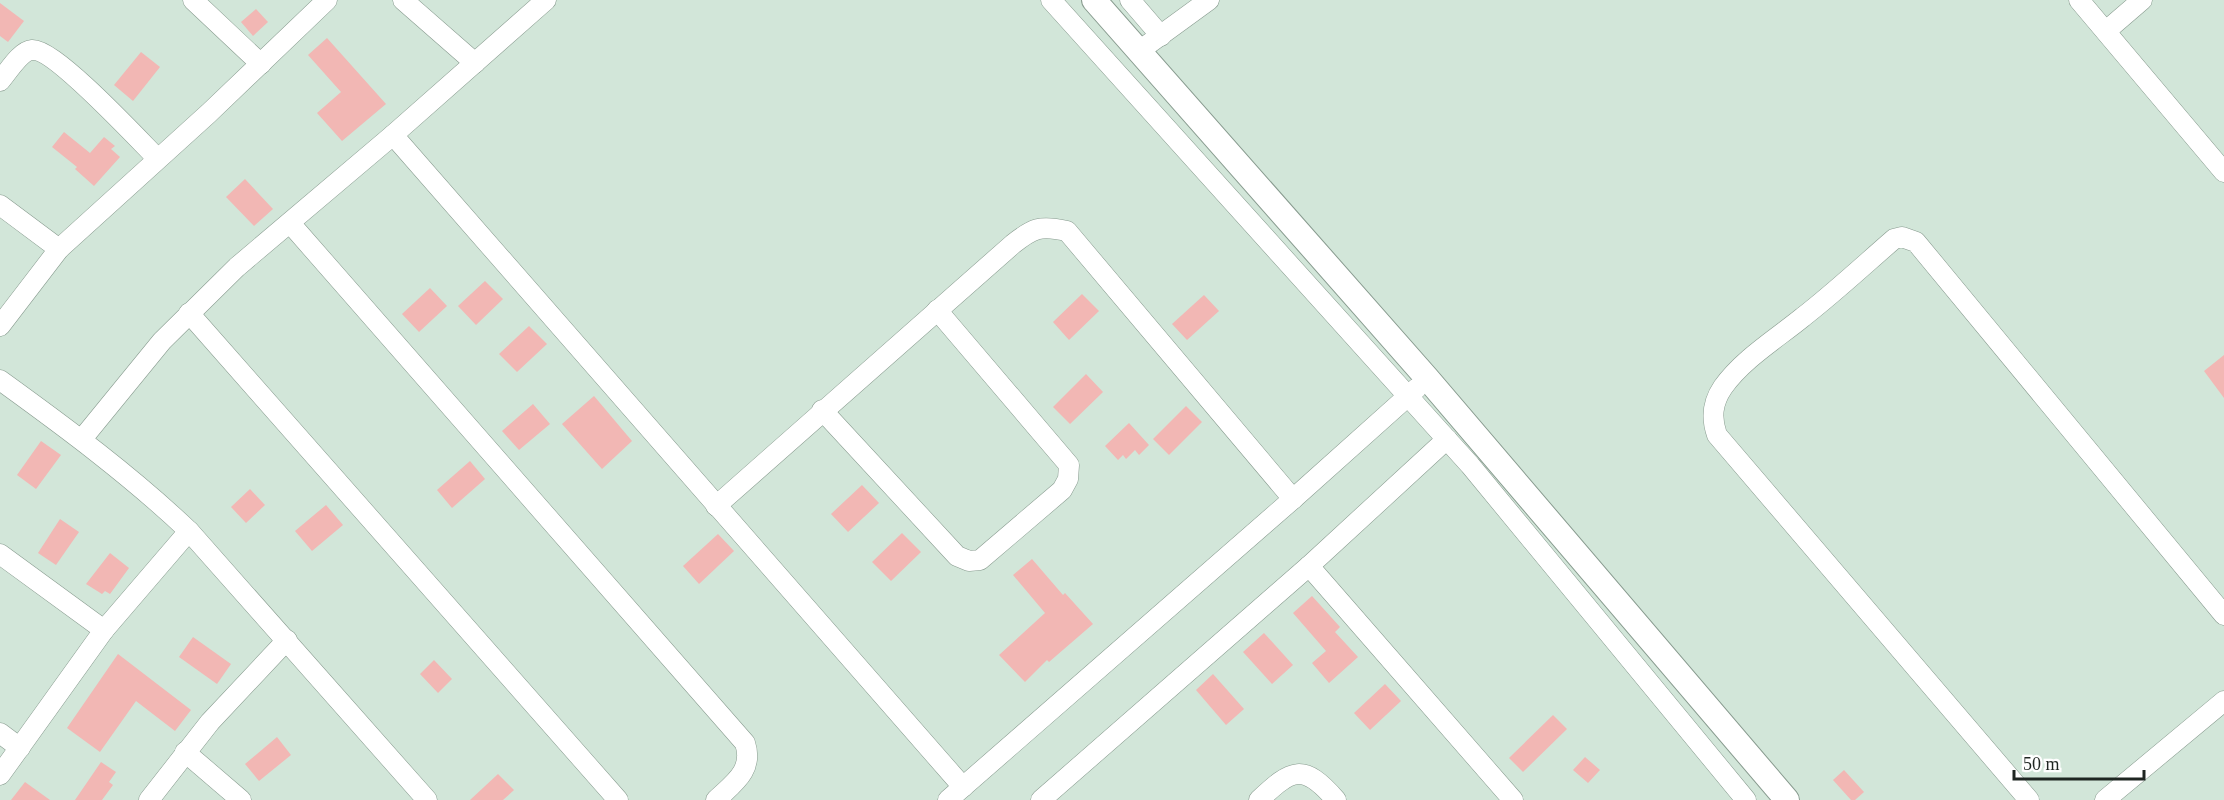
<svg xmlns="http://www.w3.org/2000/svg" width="2224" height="800" font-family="'Times New Roman',serif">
	<rect width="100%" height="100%" fill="#d2e6d9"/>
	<g fill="#f2b7b4">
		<polygon points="0,3 24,21 8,42 0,36"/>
		<polygon points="256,9 268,22 253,36 241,22"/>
		<polygon points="327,38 386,104 342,141 317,113 341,92 308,55"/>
		<polygon points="141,52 160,67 133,101 114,85"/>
		<polygon points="64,132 90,153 104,137 115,146 111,149 120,157 94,186 75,169 77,167 52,147"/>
		<polygon points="245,179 273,209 254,226 226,197"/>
		<polygon points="485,281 503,299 476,325 458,306"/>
		<polygon points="430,288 447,306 419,332 402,314"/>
		<polygon points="1082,294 1099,311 1069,340 1053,322"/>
		<polygon points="1204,295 1219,311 1187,340 1172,324"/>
		<polygon points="529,326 547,344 517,372 499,354"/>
		<polygon points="2224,355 2224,398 2204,371"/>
		<polygon points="1086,374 1103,392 1070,424 1053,407"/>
		<polygon points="594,396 632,441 602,469 562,424"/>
		<polygon points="533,404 550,424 519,450 502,431"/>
		<polygon points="1186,406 1202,422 1169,455 1153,439"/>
		<polygon points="1129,423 1149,445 1139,455 1135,450 1126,459 1123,455 1118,460 1105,446"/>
		<polygon points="41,441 61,455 36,489 17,475"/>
		<polygon points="470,461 485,479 452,508 437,490"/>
		<polygon points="862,485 879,503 848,532 831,514"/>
		<polygon points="250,489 265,505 246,523 231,507"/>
		<polygon points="326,505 343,525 312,551 295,531"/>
		<polygon points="60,519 79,532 56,565 38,553"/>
		<polygon points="902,533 921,552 891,581 872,562"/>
		<polygon points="718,534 734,551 699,584 683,566"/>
		<polygon points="110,553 129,568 110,594 105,591 102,594 86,584"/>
		<polygon points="1032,559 1063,595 1065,593 1093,624 1049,662 1047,660 1025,682 999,655 1045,613 1013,575"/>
		<polygon points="1312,596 1340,627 1335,632 1358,657 1329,683 1312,663 1326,651 1293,613"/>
		<polygon points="1264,633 1293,665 1272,684 1243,652"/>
		<polygon points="193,637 231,664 217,684 179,657"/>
		<polygon points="118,654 191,710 175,731 136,701 100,752 67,728"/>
		<polygon points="434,660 452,679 438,693 420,674"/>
		<polygon points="1213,674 1244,709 1226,725 1196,690"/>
		<polygon points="1385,684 1401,701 1370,730 1354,713"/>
		<polygon points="1553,715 1567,729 1523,772 1509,758"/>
		<polygon points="277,737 291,755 259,781 245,764"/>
		<polygon points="1585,757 1600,770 1588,783 1573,770"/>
		<polygon points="101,762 116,772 109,782 113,785 102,800 75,800"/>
		<polygon points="1844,770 1864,792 1855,800 1851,800 1833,780"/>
		<polygon points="498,774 514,790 503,800 470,800"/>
		<polygon points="25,782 50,800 11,800"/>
	</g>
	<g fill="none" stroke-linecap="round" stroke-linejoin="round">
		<g stroke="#889b8f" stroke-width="21">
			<g id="minor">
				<polyline points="193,0 261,64"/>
				<polyline points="403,0 475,63"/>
				<polyline points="1051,0 1470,465 1746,800"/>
				<polyline points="1130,0 1161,36"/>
				<polyline points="2079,0 2224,172"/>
				<polyline points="2106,31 2142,0"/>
				<polyline points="1139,51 1209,0"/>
				<path d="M0,81C8,72 20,51 32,50C54,48 139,140 157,158"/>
				<polyline points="393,135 963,787"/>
				<polyline points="0,205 59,249"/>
				<path d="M290,223L745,743C754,770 734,783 716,800"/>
				<polyline points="189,313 618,800"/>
				<polyline points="0,326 59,249 209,113 327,0"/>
				<path d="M0,380C65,427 130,475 189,531L427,800"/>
				<polyline points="822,410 957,556 969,561 980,560 1062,490 1068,479 1069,465 937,310"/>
				<polyline points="82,439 162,341 237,267 393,135 546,0"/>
				<path d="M716,506L1013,244C1033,228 1040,225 1067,231L1293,499"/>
				<polyline points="0,554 104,630"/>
				<polyline points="1309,566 1513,800"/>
				<polyline points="0,733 20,748"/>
				<polyline points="185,752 241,800"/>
				<polyline points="0,775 104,630 189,531"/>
				<polyline points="149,800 210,722 287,640"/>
				<polyline points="948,800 1293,499 1417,388"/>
				<polyline points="1041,800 1309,566 1447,439"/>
				<path d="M1259,800C1292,769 1303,762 1336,800"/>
				<path d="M2029,800L1717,435C1711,418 1712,403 1723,387C1743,359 1776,339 1803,317C1834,293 1864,265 1894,239L1902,237L1916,242L2224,615"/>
				<polyline points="2105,800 2224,701"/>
			</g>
		</g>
		<g stroke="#889b8f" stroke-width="26">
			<polyline id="tertiary" points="1094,0 1427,378 1787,800"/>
		</g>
		<use href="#minor" stroke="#fff" stroke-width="20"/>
		<use href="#tertiary" stroke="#fff" stroke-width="24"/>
	</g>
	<path d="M2014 770v9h130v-9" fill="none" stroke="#1f2622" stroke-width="3"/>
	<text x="2023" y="770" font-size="18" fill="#1f2622" stroke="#ffffff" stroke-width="4.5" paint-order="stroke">50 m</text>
</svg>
